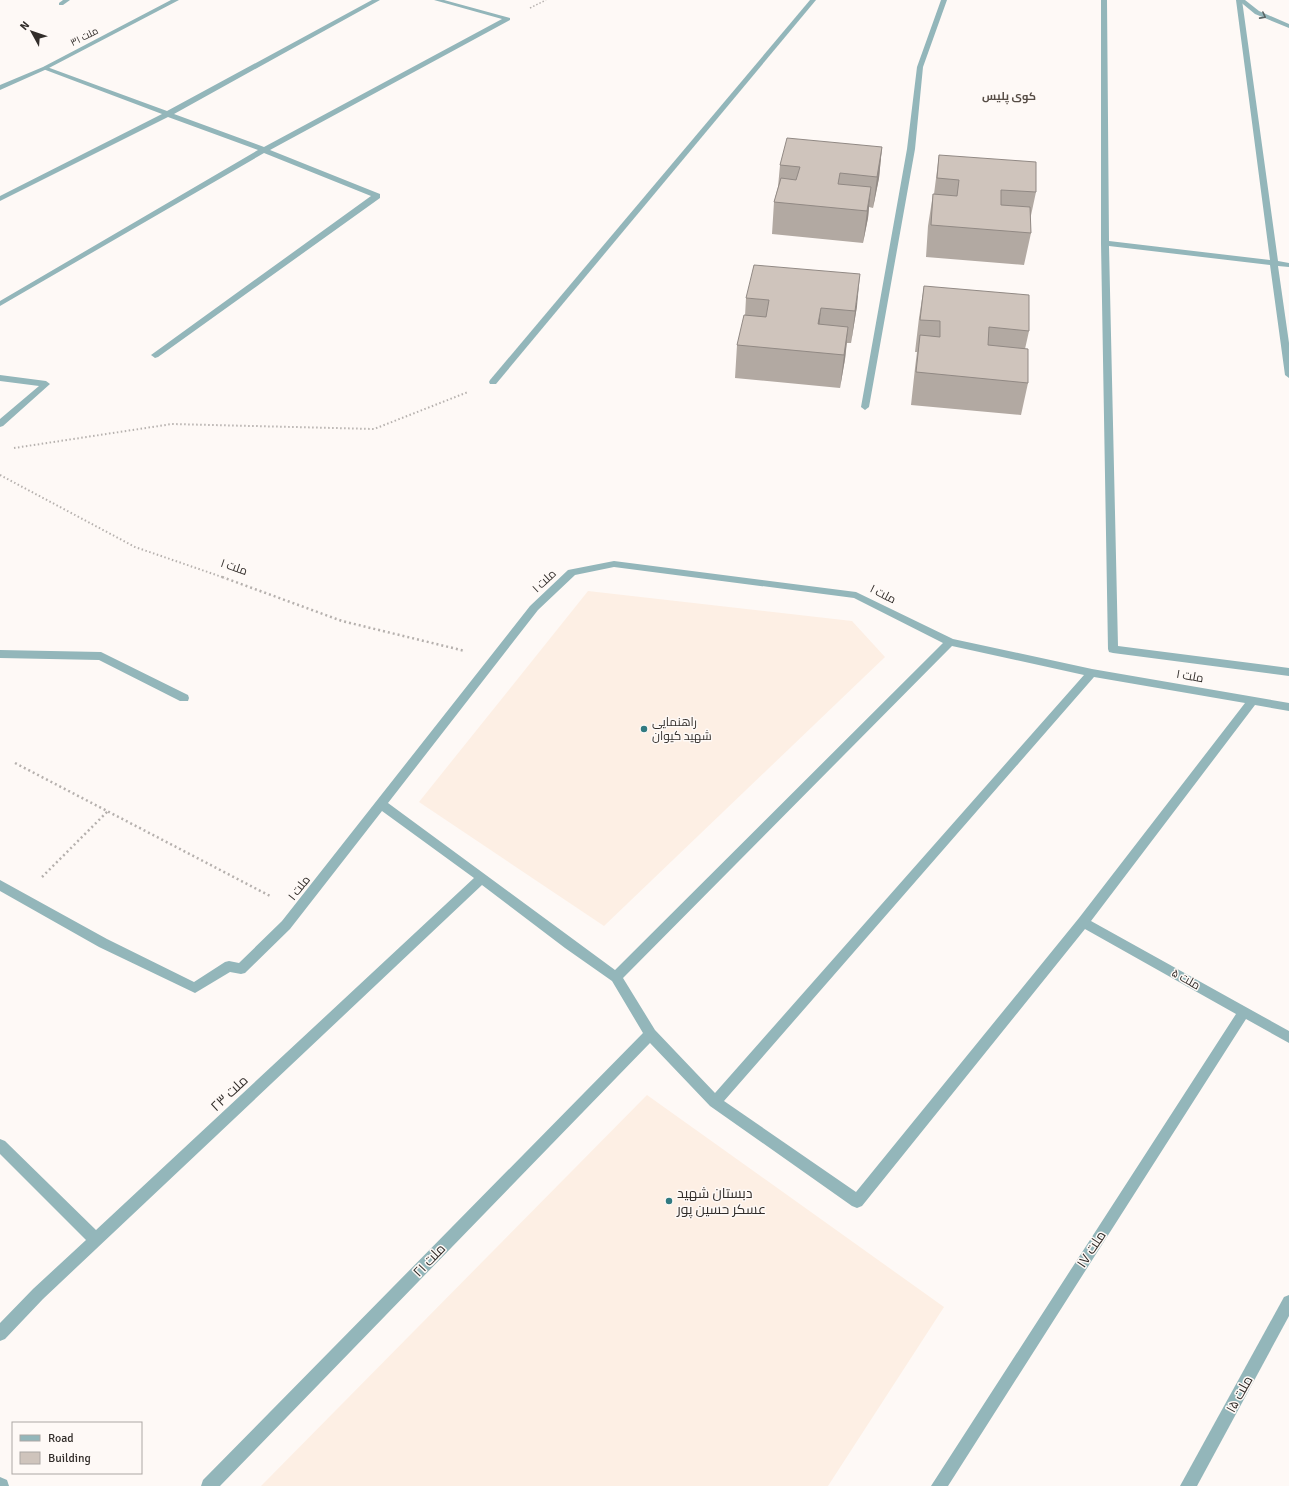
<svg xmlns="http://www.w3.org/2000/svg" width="1289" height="1486" font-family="Signika,Cairo,sans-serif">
	<rect width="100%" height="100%" fill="#fef9f6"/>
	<g fill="#fdefe4">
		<polygon points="588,591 852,621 885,657 604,926 419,802"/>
		<polygon points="647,1095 944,1307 828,1486 261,1486"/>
	</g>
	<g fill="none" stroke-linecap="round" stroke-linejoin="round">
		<polyline stroke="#b6b1ae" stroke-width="1.5" stroke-dasharray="1.5 2" stroke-linecap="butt" points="530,8 546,0"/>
		<g stroke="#b6b1ae" stroke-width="2" stroke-dasharray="1.5 2.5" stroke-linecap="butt">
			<polyline points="14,448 172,424 374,429 468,392"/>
			<polyline points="0,475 135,547 225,578"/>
		</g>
		<g stroke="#b6b1ae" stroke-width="2.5" stroke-dasharray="2 3" stroke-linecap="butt">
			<polyline points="222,577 342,621 465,651"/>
			<polyline points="15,763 272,897"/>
			<polyline points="42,877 108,811"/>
		</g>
		<g fill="#93b6ba" fill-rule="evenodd">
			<polygon points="63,0 70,0 63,5 59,5 59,3"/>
			<polygon points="372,0 380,0 174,114 264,147 502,19 434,0 444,0 510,18 510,20 270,150 380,194 380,198 158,357 155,358 151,355 371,196 264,153 0,306 0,301 258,150 168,117 0,201 0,196 162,114 43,69 43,67 47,67 167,111"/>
			<polygon points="810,0 816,0 496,384 490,384 489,382 490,380"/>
			<polygon points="941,0 947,0 923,67 915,149 869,407 865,410 861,407 907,149 917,67"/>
			<polygon points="1101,0 1107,0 1109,241 1270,260 1236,0 1242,0 1278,261 1289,263 1289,267 1278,266 1289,343 1289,378 1285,375 1270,265 1109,246 1118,646 1289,668 1289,676 1113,653 1109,652 1108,649 1101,243"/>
			<polygon points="0,375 46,381 50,384 3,426 0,427 0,419 39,386 0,381"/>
			<path d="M614,561L856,592L953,639L1092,669L1289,703V711L1255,705L1091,921L1289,1031V1043L1246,1019L948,1486H931L1236,1014L1085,929L862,1206L857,1208L852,1206L710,1106L650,1043L220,1486H201L203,1480L643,1033L612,981L565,948L482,885L43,1299L5,1339L0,1341V1323L33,1289L86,1240L0,1154V1139L5,1141L96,1230L474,878L382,811L290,929L245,973L241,974L230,972L195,993L99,947L0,891V880L107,939L194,982L225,962L229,961L239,963L282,921L530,606L568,570ZM614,567L854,598L943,643L615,970L388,803L538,610L575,575ZM952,646L1084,675L715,1093L655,1030L623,978ZM1094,677L1245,703L1079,918L856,1192L724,1101Z"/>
			<polygon points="0,650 101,652 188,695 189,698 188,701 180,701 99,660 0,658"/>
			<polygon points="1289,1295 1289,1316 1197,1486 1180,1486 1284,1297"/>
			<polygon points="0,1477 7,1480 9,1486 0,1486"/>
		</g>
		<g fill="#93b6ba" fill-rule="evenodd">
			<polygon points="171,0 179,0 47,69 0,90 0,85 43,67"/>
			<polygon points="1238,0 1245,0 1259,11 1289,24 1289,28 1255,14"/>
		</g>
	</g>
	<g fill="#b2a9a2">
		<polygon points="882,147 879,178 873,208 869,207 868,218 863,243 772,234 774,202 778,187 780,165"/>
		<polygon points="939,155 1036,192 1030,220 1031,233 1024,265 926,257 928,226 933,194 934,194"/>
		<polygon points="924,286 1029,331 1025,349 1028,383 1021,415 911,405 915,368 917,352 915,352 919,318"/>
		<polygon points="746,298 857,306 851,343 847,343 845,359 840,388 735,378 737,345 745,316"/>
	</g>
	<g fill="#918984">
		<polygon points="882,147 879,178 873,208 877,177"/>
		<polygon points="871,187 868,218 863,243 867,211"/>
		<polygon points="860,274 857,306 851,343 855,311"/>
		<polygon points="821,308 818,340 818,324"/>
		<polygon points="848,327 845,359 840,388 844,355"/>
	</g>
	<g fill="#cfc4bc" stroke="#918984">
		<polygon points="787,138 882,147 877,177 840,173 838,184 871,187 867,211 774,202 781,178 796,180 800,167 780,165"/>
		<polygon points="939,155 1036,162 1036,192 1001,190 1001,205 1030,207 1031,233 931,225 933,194 957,196 959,180 937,178"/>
		<polygon points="754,265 860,274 855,311 821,308 818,324 848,327 844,355 737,345 744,315 766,317 769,300 746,298"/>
		<polygon points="924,286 1029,295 1029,331 989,327 988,345 1028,349 1028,383 916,372 920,335 940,337 940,321 920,320"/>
	</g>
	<defs><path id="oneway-chevron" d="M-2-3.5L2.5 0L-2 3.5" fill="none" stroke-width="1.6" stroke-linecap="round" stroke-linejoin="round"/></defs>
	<use stroke="#596464" href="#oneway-chevron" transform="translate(1263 16) rotate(28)"/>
	<g fill="#317a81" stroke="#fef9f6" stroke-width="1.5">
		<circle cx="644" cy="729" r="4"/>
		<circle cx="669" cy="1201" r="4"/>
	</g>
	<g text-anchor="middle" stroke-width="3" stroke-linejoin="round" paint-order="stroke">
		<g font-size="10" fill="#322d2a" stroke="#fef9f6">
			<text transform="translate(84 36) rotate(-27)" y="4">ملت ۳۱</text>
		</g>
		<g font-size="11" font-weight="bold" fill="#564c45" stroke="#fef9f6">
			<text x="1009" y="100">کوی پلیس</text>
		</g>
		<g font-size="12" fill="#322d2a" stroke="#fef9f6">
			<text transform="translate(234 567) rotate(19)" y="4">ملت ۱</text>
			<text transform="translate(544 581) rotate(-43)" y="4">ملت ۱</text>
			<text transform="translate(883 594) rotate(27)" y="4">ملت ۱</text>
			<text transform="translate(1190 676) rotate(10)" y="4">ملت ۱</text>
			<text transform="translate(299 888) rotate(-52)" y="4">ملت ۱</text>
			<text transform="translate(1186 979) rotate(29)" y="4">ملت ۵</text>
		</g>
		<g font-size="12" fill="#322d2a" stroke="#fef9f6" text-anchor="start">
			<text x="652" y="726">راهنمایی<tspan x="652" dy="14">شهید کیوان</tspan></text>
		</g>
		<g font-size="14" fill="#322d2a" stroke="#fef9f6">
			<text transform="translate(229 1093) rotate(-43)" y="5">ملت ۲۳</text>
			<text transform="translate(1091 1249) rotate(-57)" y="5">ملت ۱۷</text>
			<text transform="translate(429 1260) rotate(-46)" y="5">ملت ۲۱</text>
			<text transform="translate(1239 1394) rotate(-61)" y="5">ملت ۱۵</text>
		</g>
		<g font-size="14" fill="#322d2a" stroke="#fef9f6" text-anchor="start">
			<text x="677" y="1198">دبستان شهید<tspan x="677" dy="16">عسکر حسین پور</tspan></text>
		</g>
	</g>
	<rect x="12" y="1422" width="130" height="52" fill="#fef9f6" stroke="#aca7a4"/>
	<rect x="20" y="1435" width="20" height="6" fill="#93b6ba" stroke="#aca7a4"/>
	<text x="48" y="1442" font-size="12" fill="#322d2a">Road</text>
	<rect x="20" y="1452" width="20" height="12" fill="#cfc4bc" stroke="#aca7a4"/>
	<text x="48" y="1462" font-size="12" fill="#322d2a">Building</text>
	<g transform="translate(32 32) rotate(310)" stroke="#fef9f6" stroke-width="3" paint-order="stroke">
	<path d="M0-3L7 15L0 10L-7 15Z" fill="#322d2a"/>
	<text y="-6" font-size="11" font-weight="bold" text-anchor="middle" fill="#322d2a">N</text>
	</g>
</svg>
